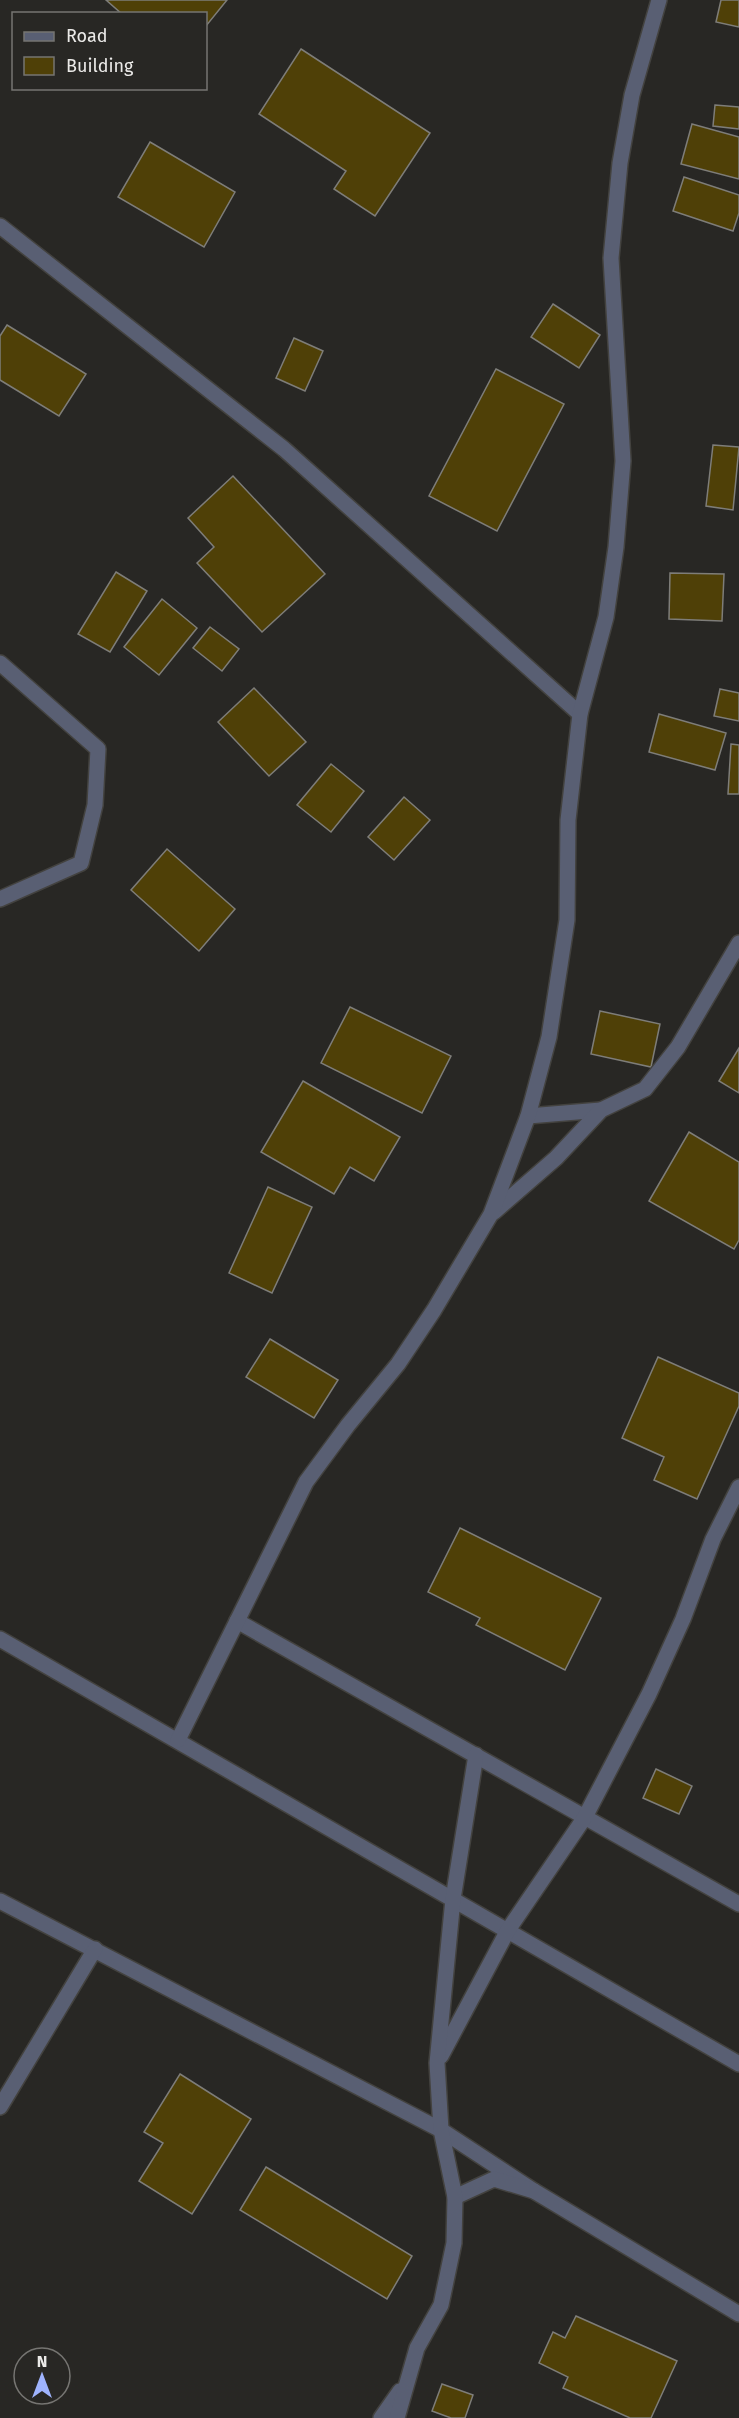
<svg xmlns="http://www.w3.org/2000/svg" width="739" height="2418" font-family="'Fira Sans',sans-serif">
	<rect width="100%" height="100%" fill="#282724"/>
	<g fill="#4f4007" stroke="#7e7d79" stroke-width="1.5">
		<polygon points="106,0 227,0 206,26 206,14 122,14"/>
		<polygon points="721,0 739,0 739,27 716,22"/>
		<polygon points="301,49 430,133 375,216 334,189 346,171 259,114"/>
		<polygon points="715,105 739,107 739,129 713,126"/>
		<polygon points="692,124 739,137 739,179 681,164"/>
		<polygon points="150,142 235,192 204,247 118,197"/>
		<polygon points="684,177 739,195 739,213 733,231 673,211"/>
		<polygon points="553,304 600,335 579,368 531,337"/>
		<polygon points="7,325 86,374 59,416 0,380 0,336"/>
		<polygon points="294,338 323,351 305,391 276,378"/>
		<polygon points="496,369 564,404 497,531 429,496"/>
		<polygon points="713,445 739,447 733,510 706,506"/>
		<polygon points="233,476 325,574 262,632 197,563 214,547 188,518"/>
		<polygon points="116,572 147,591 110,652 78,634"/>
		<polygon points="670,573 724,574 722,621 669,619"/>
		<polygon points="162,599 197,628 159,675 124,647"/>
		<polygon points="210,627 239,649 222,671 193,648"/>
		<polygon points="254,688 306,742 269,776 218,722"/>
		<polygon points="720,689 739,693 739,721 714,716"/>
		<polygon points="659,714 726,733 715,770 649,752"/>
		<polygon points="731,744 739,745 739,794 728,794"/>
		<polygon points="331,764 364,791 331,832 297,805"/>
		<polygon points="404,797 430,820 394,860 368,837"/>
		<polygon points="167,849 235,909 199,951 131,890"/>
		<polygon points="350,1007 451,1056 422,1113 321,1063"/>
		<polygon points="600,1011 660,1024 651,1067 591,1054"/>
		<polygon points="739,1048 739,1093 719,1081"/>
		<polygon points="303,1081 400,1137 374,1181 350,1167 334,1194 261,1152"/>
		<polygon points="689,1132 739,1162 739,1240 734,1249 649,1201"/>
		<polygon points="268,1187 312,1207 272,1293 229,1273"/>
		<polygon points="270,1339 338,1380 314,1418 246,1377"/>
		<polygon points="658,1357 739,1393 739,1406 697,1499 654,1480 664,1457 622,1438"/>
		<polygon points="460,1528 601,1598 565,1670 476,1625 480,1618 428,1592"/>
		<polygon points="656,1769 692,1786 679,1814 643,1798"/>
		<polygon points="180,2074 251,2119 192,2214 139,2181 163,2143 144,2132"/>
		<polygon points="266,2167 412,2256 387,2299 240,2210"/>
		<polygon points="576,2316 677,2361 651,2418 630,2418 563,2388 568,2377 539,2363 553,2332 565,2338"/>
		<polygon points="442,2384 473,2395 465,2418 451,2418 432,2411"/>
	</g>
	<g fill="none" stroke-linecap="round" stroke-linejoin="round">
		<g stroke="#43423f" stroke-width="18">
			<g id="minor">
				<polyline points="0,226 284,449 580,714"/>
				<polyline points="0,663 98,749 95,805 81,863 0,899"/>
				<polyline points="528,1116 601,1110"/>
				<polyline points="494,1212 556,1158 601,1110 645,1089 678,1047 739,943"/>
				<polyline points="237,1621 739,1904"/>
				<polyline points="0,1639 739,2064"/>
				<polyline points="178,1740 306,1482 348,1425 398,1364 434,1310 491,1214 528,1116 549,1037 567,920 568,820 580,714 606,617 616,547 623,461 611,258 620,163 632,95 659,0"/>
				<polyline points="0,1901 441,2130 534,2191"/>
				<polyline points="441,2056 508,1930 585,1817 649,1694 683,1619 713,1539 739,1487"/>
				<polyline points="0,2107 95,1949"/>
				<polyline points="455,2197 494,2179 534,2191 739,2314"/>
				<polyline points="381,2418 400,2391"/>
				<polyline points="397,2418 417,2348 441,2305 454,2243 455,2197 441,2130 437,2063 453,1899 476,1755"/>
			</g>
		</g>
		<use href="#minor" stroke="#595f73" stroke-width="15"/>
	</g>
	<rect x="12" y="12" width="195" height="78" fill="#282724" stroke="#767572" stroke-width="1.5"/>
	<rect x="24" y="32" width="30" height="9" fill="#595f73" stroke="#767572" stroke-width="1.5"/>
	<text x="66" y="42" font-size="18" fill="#ebeae8">Road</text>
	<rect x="24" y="57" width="30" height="18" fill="#4f4007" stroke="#767572" stroke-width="1.5"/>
	<text x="66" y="72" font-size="18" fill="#ebeae8">Building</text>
	<g transform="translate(42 2376)"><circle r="28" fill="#282724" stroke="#767572" stroke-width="1.5"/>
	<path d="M0-4.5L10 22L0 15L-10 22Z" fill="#9fb3fd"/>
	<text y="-9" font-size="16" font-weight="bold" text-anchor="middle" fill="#ebeae8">N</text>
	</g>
</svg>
